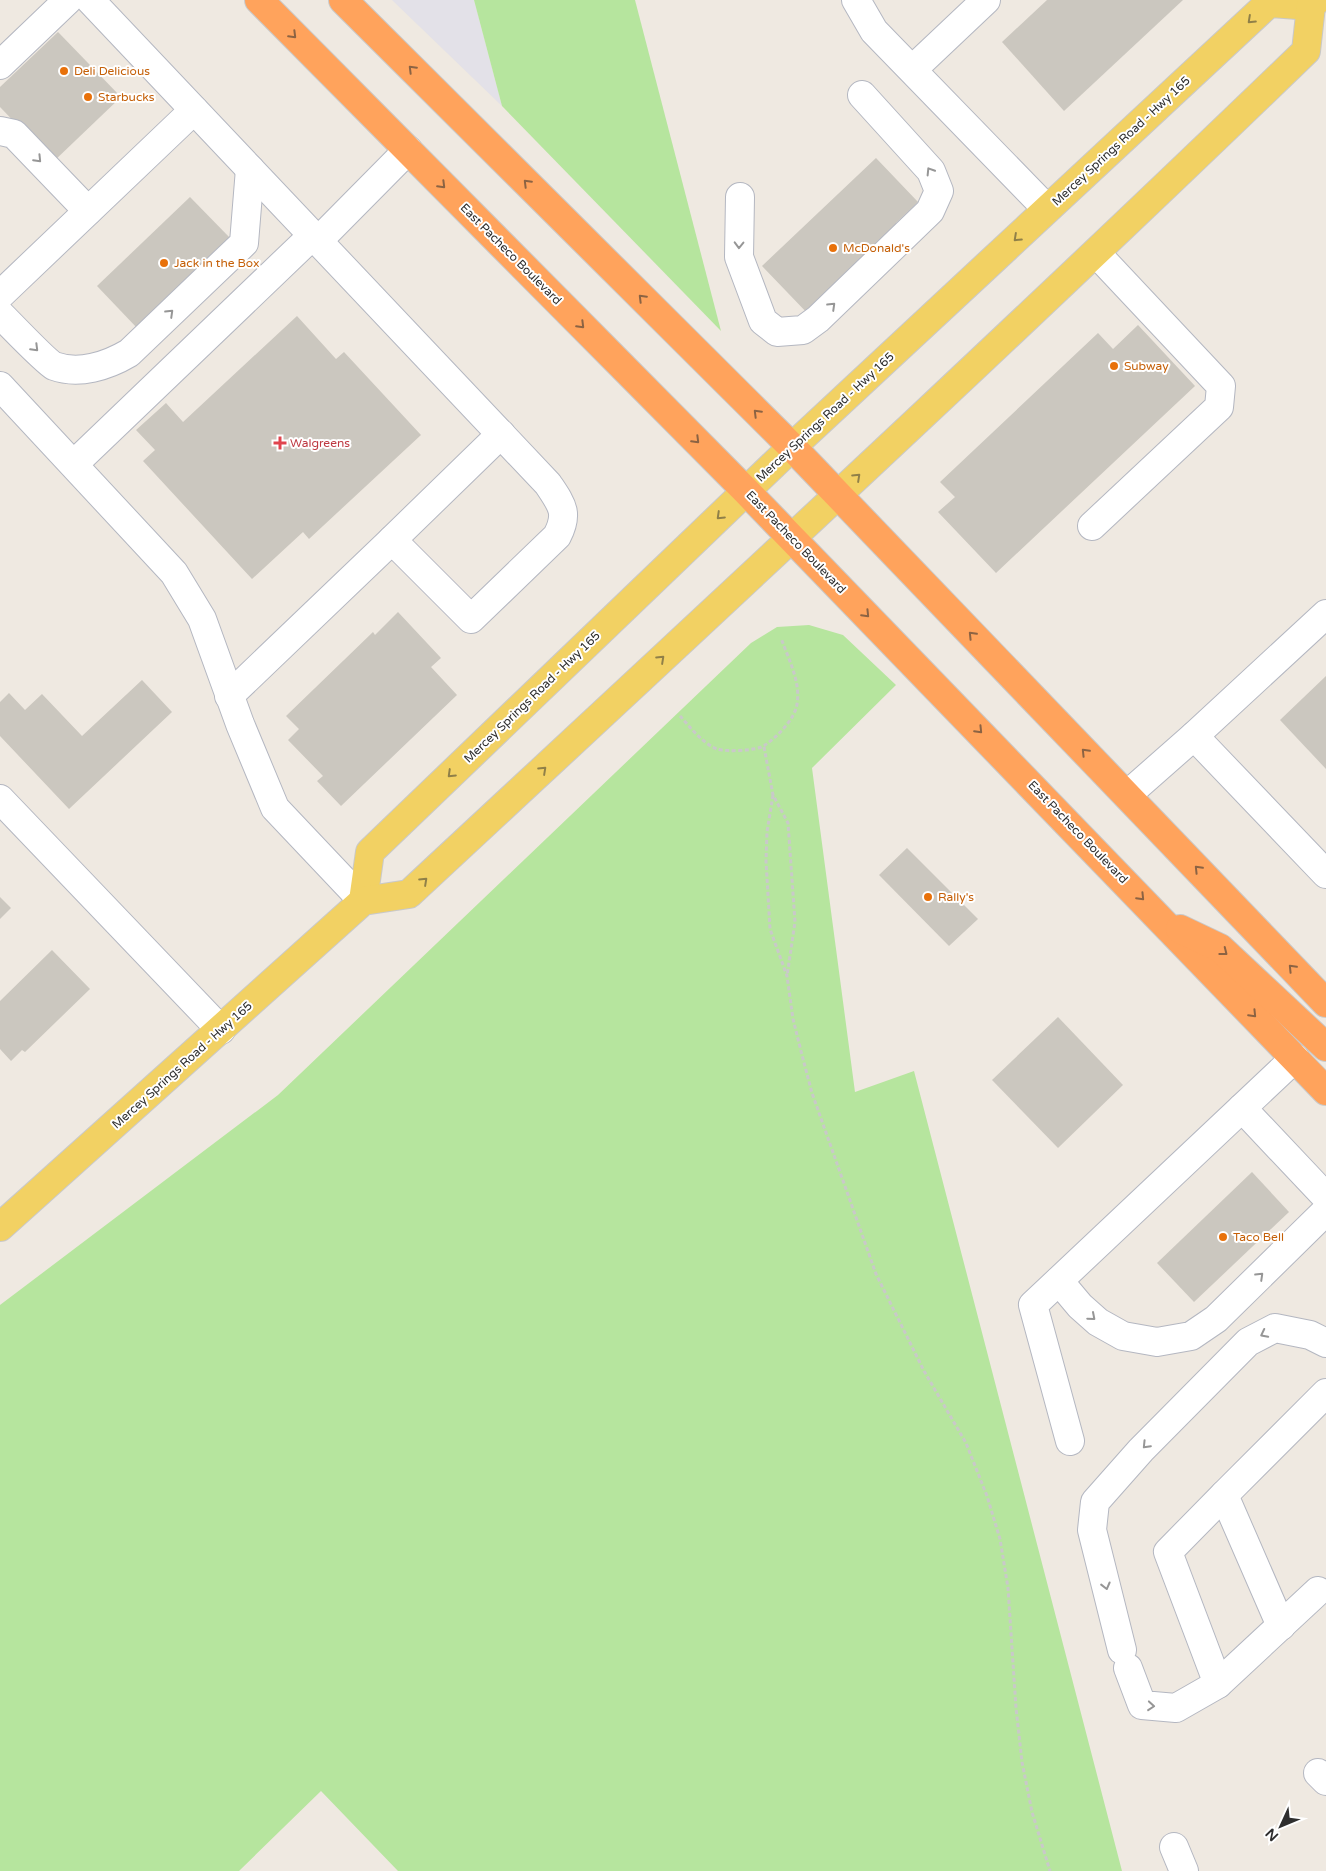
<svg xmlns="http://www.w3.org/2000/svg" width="1326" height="1871" font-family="'Varela Round',sans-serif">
	<rect width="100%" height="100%" fill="#efe9e1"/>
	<polygon fill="#e3e1e8" points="392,0 474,0 502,106"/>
	<g fill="#b6e59e">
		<polygon points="474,0 635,0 721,331 502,106"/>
		<polygon points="809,625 843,635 896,685 812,768 855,1092 914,1071 1122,1871 398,1871 321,1791 239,1871 0,1871 0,1305 278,1095 751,643 777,627"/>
	</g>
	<g fill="#cbc7bf">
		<polygon points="1047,0 1183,0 1064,111 1002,42"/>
		<polygon points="58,32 121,97 53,162 0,107 0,87"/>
		<polygon points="876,158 918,202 896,223 903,230 811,317 762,266"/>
		<polygon points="190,197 231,239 138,329 97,286"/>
		<polygon points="297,316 336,359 344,352 421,435 309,539 303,532 252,579 143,461 155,450 136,430 166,403 183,422"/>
		<polygon points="1138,325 1195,386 996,573 938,512 955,497 940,482 1098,333 1113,349"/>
		<polygon points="398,612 441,658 431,667 457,695 341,806 317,781 323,776 288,740 299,729 286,716 373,632 375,635"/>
		<polygon points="1326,676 1326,769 1280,720"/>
		<polygon points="142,680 172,712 69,809 0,736 0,702 9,693 25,710 42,694 82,736"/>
		<polygon points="907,848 978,919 949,946 879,875"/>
		<polygon points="0,897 11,908 0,919"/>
		<polygon points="52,950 90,989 25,1052 22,1050 11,1061 0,1049 0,1001"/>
		<polygon points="1058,1017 1123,1085 1058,1148 992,1080"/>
		<polygon points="1252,1172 1289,1212 1194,1302 1157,1263"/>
	</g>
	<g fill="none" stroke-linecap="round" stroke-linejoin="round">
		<g stroke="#b4b7c1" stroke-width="30">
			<g id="minor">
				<path d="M90,0L548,484C562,505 569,513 557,536L471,619L392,540L229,696"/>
				<polyline points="856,0 874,31 1047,209"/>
				<polyline points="0,65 68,0"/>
				<polyline points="913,69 986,0"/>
				<polyline points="0,131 14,134 88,211"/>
				<polyline points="740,197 739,257 763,321 777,332 803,330 818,319 930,211 939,191 931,171 862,95"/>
				<polyline points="318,241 408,150"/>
				<polyline points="0,295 194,110"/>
				<path d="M0,314C9,323 46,362 54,366C79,375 107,366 129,353L244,243L250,169"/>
				<polyline points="0,386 174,573 202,619 240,724 275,808 363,901"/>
				<polyline points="74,464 313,235"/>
				<polyline points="1092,526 1219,407 1221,386 1096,253"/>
				<polyline points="392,540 501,434"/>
				<polyline points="1326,614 1194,736 1326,874"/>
				<polyline points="1127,795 1194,736"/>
				<polyline points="0,799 221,1030"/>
				<polyline points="1242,1108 1326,1197"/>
				<polyline points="1059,1281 1080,1306 1098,1322 1123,1336 1157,1342 1191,1336 1216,1319 1326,1211"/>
				<polyline points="1070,1441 1033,1305 1295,1058"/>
				<polyline points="1281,1626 1224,1495 1326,1393"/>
				<polyline points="1122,1650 1092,1530 1095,1502 1141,1450 1248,1342 1275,1328 1310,1335 1326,1343"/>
				<polyline points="1128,1668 1142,1705 1176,1708 1218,1684 1318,1591"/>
				<polyline points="1218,1684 1168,1552 1224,1495"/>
				<polyline points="1318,1773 1326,1781"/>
				<polyline points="1174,1847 1184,1871"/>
			</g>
		</g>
		<g stroke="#c9c9c9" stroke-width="30">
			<g id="major">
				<polyline points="363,901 370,852 792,447 1269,3 1311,6"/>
				<path d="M0,1227L363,901L409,894C710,614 1011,336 1306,51L1311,6L1317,0"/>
			</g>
		</g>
		<g stroke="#c9c9c9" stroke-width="30">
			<g id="highway">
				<polyline points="259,0 746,491 1326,1091"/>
				<polyline points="343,0 792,447 1326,1003"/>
				<polyline points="1180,929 1220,948 1326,1047"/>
			</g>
		</g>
		<g stroke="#c9c9c9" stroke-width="3" stroke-dasharray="4 2.5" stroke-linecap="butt">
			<path d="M680,716C690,727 702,743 717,749C725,752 758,751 765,745C777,737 795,719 797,704C801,682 788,658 781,638"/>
			<polyline points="764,747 773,795 788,823 795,922 787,976"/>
			<polyline points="773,795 767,832 766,861 770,929 787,976 793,1019 802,1055 812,1093 876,1274 924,1371 966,1443 987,1496 1000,1539 1008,1588 1016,1708 1022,1762 1032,1812 1050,1871"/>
		</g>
		<use href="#minor" stroke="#fff" stroke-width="28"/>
		<use href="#major" stroke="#f2d163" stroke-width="28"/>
		<use href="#highway" stroke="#ffa35c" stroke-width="28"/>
	</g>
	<defs><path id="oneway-chevron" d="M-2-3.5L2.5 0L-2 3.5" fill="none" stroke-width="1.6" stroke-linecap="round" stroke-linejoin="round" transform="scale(1.25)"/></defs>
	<g stroke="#908048">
		<use href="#oneway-chevron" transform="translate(1251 20) rotate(137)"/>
		<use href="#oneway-chevron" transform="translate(1017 238) rotate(137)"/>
		<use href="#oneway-chevron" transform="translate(857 477) rotate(-43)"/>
		<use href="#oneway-chevron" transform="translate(720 516) rotate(136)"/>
		<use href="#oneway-chevron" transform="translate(661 659) rotate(-43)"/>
		<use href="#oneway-chevron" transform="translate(543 770) rotate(-43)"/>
		<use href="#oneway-chevron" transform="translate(451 774) rotate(136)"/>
		<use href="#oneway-chevron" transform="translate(424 881) rotate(-43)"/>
	</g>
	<g stroke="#8c6343">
		<use href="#oneway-chevron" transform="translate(293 35) rotate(45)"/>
		<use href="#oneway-chevron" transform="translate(412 69) rotate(-135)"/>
		<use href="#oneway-chevron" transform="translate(527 183) rotate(-135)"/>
		<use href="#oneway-chevron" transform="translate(442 185) rotate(45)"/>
		<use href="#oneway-chevron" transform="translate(642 298) rotate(-135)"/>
		<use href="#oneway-chevron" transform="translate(581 325) rotate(45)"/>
		<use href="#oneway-chevron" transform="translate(757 413) rotate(-135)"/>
		<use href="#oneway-chevron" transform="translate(696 440) rotate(45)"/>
		<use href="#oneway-chevron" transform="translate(866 614) rotate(46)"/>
		<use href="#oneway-chevron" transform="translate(972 635) rotate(-134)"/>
		<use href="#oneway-chevron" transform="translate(979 730) rotate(46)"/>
		<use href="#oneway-chevron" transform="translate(1085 752) rotate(-134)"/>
		<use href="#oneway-chevron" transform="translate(1198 869) rotate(-134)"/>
		<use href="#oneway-chevron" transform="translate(1141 897) rotate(46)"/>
		<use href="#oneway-chevron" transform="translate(1224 952) rotate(38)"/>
		<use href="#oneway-chevron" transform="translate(1292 968) rotate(-134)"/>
		<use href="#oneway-chevron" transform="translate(1253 1014) rotate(46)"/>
	</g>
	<g stroke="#969696">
		<use href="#oneway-chevron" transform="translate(38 159) rotate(46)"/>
		<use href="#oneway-chevron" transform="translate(930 171) rotate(-122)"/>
		<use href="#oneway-chevron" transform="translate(739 245) rotate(91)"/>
		<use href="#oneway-chevron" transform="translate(832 306) rotate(-44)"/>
		<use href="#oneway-chevron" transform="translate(170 313) rotate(-44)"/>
		<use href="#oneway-chevron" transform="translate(35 348) rotate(45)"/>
		<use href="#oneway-chevron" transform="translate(1260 1276) rotate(-44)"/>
		<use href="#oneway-chevron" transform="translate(1092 1317) rotate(41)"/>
		<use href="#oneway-chevron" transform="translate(1264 1334) rotate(153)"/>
		<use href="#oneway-chevron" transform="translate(1146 1445) rotate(134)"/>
		<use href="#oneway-chevron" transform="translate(1106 1586) rotate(76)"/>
		<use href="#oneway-chevron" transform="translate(1151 1706) rotate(5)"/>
	</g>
	<g fill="#e8710a" stroke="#fff" stroke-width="2">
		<circle cx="64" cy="71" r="5"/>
		<circle cx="88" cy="97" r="5"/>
		<circle cx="833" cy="248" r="5"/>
		<circle cx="164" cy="263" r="5"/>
		<circle cx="1114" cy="366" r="5"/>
		<circle cx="928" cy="897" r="5"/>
		<circle cx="1223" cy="1237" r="5"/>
	</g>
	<path fill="#e0444e" stroke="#fff" stroke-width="2" d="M277.5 435.5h5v5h5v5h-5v5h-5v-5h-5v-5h5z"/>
	<g text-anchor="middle" stroke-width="4" stroke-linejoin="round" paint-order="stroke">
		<g font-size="12" fill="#c56008" stroke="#fff" text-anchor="start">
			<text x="74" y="75">Deli Delicious</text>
			<text x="98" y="101">Starbucks</text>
			<text x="843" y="252">McDonald's</text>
			<text x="174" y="267">Jack in the Box</text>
			<text x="1124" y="370">Subway</text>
			<text x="938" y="901">Rally's</text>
			<text x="1233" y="1241">Taco Bell</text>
		</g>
		<g font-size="12" fill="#2e2e2e" stroke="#fff">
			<text transform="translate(1121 141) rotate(-43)" y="4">Mercey Springs Road - Hwy 165</text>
			<text transform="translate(511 254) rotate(45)" y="4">East Pacheco Boulevard</text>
			<text transform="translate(825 417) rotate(-43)" y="4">Mercey Springs Road - Hwy 165</text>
			<text transform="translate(796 542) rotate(46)" y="4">East Pacheco Boulevard</text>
			<text transform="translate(532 697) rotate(-44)" y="4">Mercey Springs Road - Hwy 165</text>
			<text transform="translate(1078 832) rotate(46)" y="4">East Pacheco Boulevard</text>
			<text transform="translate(182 1065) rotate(-42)" y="4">Mercey Springs Road - Hwy 165</text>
		</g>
		<g font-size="12" fill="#be3a42" stroke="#fff" text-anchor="start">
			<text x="290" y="447">Walgreens</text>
		</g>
	</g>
	<g transform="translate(1281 1826) rotate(226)" stroke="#ffffff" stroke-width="4" paint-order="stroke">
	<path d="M0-4L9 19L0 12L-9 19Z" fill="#2e2e2e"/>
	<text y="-8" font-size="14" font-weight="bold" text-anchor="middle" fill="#2e2e2e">N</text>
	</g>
</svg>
